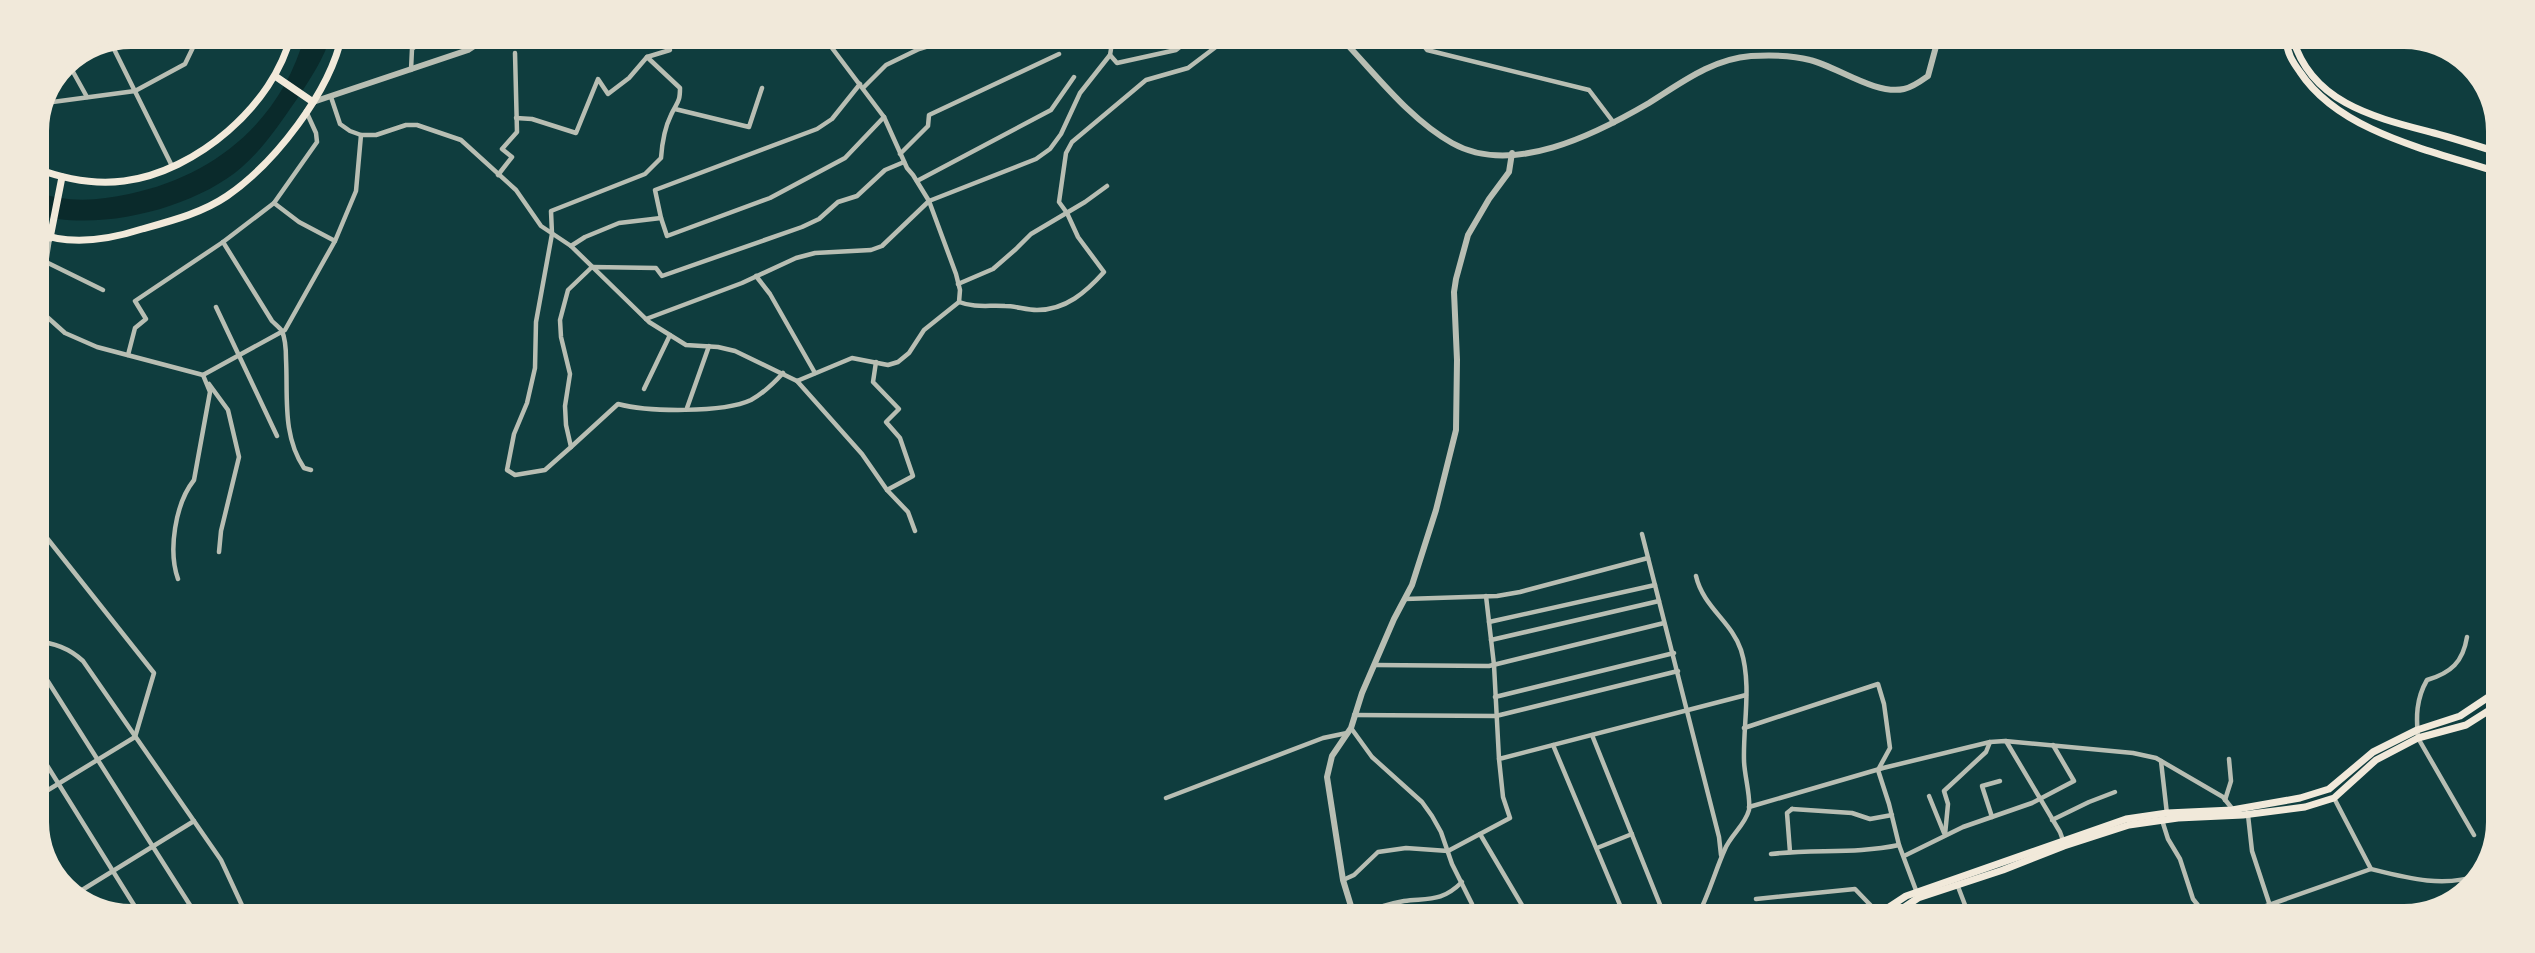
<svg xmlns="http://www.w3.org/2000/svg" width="2535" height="953" font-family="'PT Sans',sans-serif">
	<rect width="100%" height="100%" fill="#0f3d3e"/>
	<path fill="#0a2a2b" d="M305,35H331C324,59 310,79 297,99C280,123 264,148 242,167C194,209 96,233 35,214V191C65,203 97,201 129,194C215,176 281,121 305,35Z"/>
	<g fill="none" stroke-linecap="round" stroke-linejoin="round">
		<g stroke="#b8beb3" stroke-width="4.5">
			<polyline points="1417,37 1427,50 1589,90 1614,123"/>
			<polyline points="111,43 172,166"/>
			<polyline points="1113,45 1122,37"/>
			<polyline points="113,47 136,35"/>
			<polyline points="1110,55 1117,63 1176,50 1193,37"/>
			<path d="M647,57L680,88C680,103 677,102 671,115C665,127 662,144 661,158L645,174L551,211L552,234L536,322L535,368L527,403L514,434L507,470L515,475L545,470L571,447L566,425L565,406L570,374L561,337L560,320L568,290L592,267L656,268L662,276L802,227L819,219L838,202L857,196L885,170L904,162"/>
			<polyline points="67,61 87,97"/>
			<polyline points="411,70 412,49 429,35"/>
			<polyline points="863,88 886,65 919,49 961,36"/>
			<polyline points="331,97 340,124 350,131 361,135 376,135 406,125 417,125 461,140 516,190 541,226 571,246 649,322 686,345 718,347 735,351 797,381 852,358 888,365 898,362 909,353 924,330 959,302 960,290 956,274 929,201 913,175 907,168 884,117 823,36"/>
			<polyline points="45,103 135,91 185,64 199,35"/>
			<polyline points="675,109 749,127 762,88"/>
			<polyline points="516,118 532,119 576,133 598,79 608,94 629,78 647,57 670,50"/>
			<polyline points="900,154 928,126 929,115 1059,54"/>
			<polyline points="498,175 512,157 502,149 517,132 515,53"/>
			<polyline points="917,181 1051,110 1074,77"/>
			<polyline points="274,203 299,222 335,241"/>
			<polyline points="661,218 655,190 817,129 832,119 860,84"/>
			<polyline points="50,238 44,276 36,307 65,333 97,347 203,375 285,330 335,241 356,191 361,135"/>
			<path d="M223,242L272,321C275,324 280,328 282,331C285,338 286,351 286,359C288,397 282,435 304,468L311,470"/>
			<polyline points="571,246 585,237 619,223 661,218 667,236 770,198 845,158 884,117"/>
			<polyline points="46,262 103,290"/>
			<polyline points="35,274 44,276"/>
			<polyline points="756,276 770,294 815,373"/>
			<polyline points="958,284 993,269 1016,249 1031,234 1085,202 1107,186"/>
			<path d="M959,302C975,308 988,305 1005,306C1016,306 1026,310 1037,310C1066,310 1086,292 1104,272L1078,237L1067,213L1059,202L1066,153L1072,142L1146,80L1188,68L1229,37"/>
			<polyline points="216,307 277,436"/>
			<polyline points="646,319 742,283 796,258 815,253 871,250 882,246 929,201 1036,159 1050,149 1061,134 1080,93 1110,55 1113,37"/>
			<polyline points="128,355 135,328 146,319 135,301 223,242 274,203 317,142 316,133 306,111"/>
			<polyline points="876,362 873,382 899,409 886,422 900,438 913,476 887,490"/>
			<polyline points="797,381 862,454 887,490 908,512 915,531"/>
			<polyline points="209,384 228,410 239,457 221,531 219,552"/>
			<polyline points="644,389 670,335"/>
			<polyline points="687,408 709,346"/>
			<path d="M571,447L618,404C648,412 723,413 751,400C764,393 774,383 783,373"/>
			<polyline points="35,523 154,673 135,737 35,798"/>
			<polyline points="1642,534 1719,837 1721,855"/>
			<path d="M1696,576C1703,607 1732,622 1741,650C1752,685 1743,724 1744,760C1744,774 1751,797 1749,810C1745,825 1731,835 1725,849C1715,871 1709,895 1697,917"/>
			<path d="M178,579C168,551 175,504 194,480L210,392L203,375"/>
			<polyline points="1486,596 1494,665 1499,759"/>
			<polyline points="1405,599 1497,596 1520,592 1648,558"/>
			<polyline points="1489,622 1655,585"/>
			<path d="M2467,637C2463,662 2451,673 2427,680C2416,699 2416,717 2418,738L2474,835"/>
			<polyline points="1491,640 1659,601"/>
			<path d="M35,641C54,643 69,648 83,661L221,860L246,914"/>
			<polyline points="35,661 195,913"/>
			<polyline points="1375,665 1489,666 1664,623"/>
			<polyline points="1495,697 1674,653"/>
			<polyline points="2487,712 2496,715"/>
			<polyline points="1354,715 1496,716 1678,671"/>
			<polyline points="1351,728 1372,757 1422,802 1432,816 1441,832 1452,864 1472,904 1473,913 1471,916"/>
			<polyline points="1744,728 1878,684 1884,704 1890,748 1878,770 1889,804 1899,845 1917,893"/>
			<polyline points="1592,735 1665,917"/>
			<polyline points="2006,741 2060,832 2064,843"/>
			<polyline points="1553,745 1625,917"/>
			<polyline points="35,746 139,913"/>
			<polyline points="2161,761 2167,814"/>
			<polyline points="1929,796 1944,833"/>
			<polyline points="1166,798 1323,738 1347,733"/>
			<path d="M2334,798L2371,869C2407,878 2444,888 2479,875"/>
			<polyline points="2225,800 2231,781 2229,759"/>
			<polyline points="1749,807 1883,768 1990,742 2005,741 2133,753 2156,758 2223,797 2234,811"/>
			<polyline points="1792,809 1852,813 1870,819 1892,815"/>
			<polyline points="2248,815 2252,851 2274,918"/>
			<polyline points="1992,817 1982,786 2000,781"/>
			<polyline points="2052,820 2089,802 2115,792"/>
			<polyline points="2162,820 2168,839 2180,859 2193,899 2208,918"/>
			<polyline points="1480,834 1529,917"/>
			<polyline points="37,835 73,894"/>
			<polyline points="1945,835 1948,804 1944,791 1986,752 1990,742"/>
			<polyline points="1597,848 1632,834"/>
			<polyline points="1790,852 1787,813 1792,809"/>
			<path d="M1771,854C1814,849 1856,854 1899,845"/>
			<polyline points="1904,856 1963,827 2032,803 2074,781 2053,745"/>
			<polyline points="1343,880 1354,875 1378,852 1406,848 1448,851 1510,818 1503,797 1499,759 1746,695"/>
			<polyline points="1957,884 1970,918"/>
			<polyline points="74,895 194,821"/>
			<polyline points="1756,899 1855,889 1879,914"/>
			<path d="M1358,916C1372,909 1387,904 1404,901C1429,898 1442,902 1462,882"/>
			<polyline points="2232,918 2371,869"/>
		</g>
		<g stroke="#b8beb3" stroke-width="6">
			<path d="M1340,37C1375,73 1408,118 1452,143C1512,177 1596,134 1649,103C1681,83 1712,59 1751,56C1769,55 1792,55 1810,60C1838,67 1875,95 1904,89C1913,87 1921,81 1928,76L1938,39"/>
			<polyline points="313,102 468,50 491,35"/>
			<polyline points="1354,916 1343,880 1327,777 1332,756 1351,728 1362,693 1394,619 1412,585 1436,510 1456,430 1457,360 1454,292 1456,279 1468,235 1489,199 1509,172 1512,153"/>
		</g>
		<g stroke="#f1e9da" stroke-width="7">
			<path d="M2286,39C2287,53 2292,61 2300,72C2340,133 2434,151 2500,173"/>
			<path d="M2293,39C2312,104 2377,118 2434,133C2456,139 2478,146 2500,153"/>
			<polyline points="275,76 313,102"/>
			<path d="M35,168C64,179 93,185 124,181C196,172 274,105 291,35"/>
			<path d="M35,232C69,246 108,240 142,229C171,221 202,213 227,196C275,163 330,92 342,35"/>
			<polyline points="50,238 62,177"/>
			<polyline points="1874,917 1906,896 2126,819 2167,813 2232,810 2300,798 2329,789 2373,752 2417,730 2460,716 2496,692"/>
			<polyline points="1890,917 1918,898 2003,870 2064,846 2129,825 2178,818 2243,815 2305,807 2334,798 2376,760 2418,738 2466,725 2496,706"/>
		</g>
	</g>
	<path d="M0 0H2535V953H0ZM131 45H2404A86 86 0 0 1 2490 131V822A86 86 0 0 1 2404 908H131A86 86 0 0 1 45 822V131A86 86 0 0 1 131 45Z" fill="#f1e9da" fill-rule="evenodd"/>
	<path fill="none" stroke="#f1e9da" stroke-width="8" d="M131 45H2404A86 86 0 0 1 2490 131V822A86 86 0 0 1 2404 908H131A86 86 0 0 1 45 822V131A86 86 0 0 1 131 45Z"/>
</svg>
